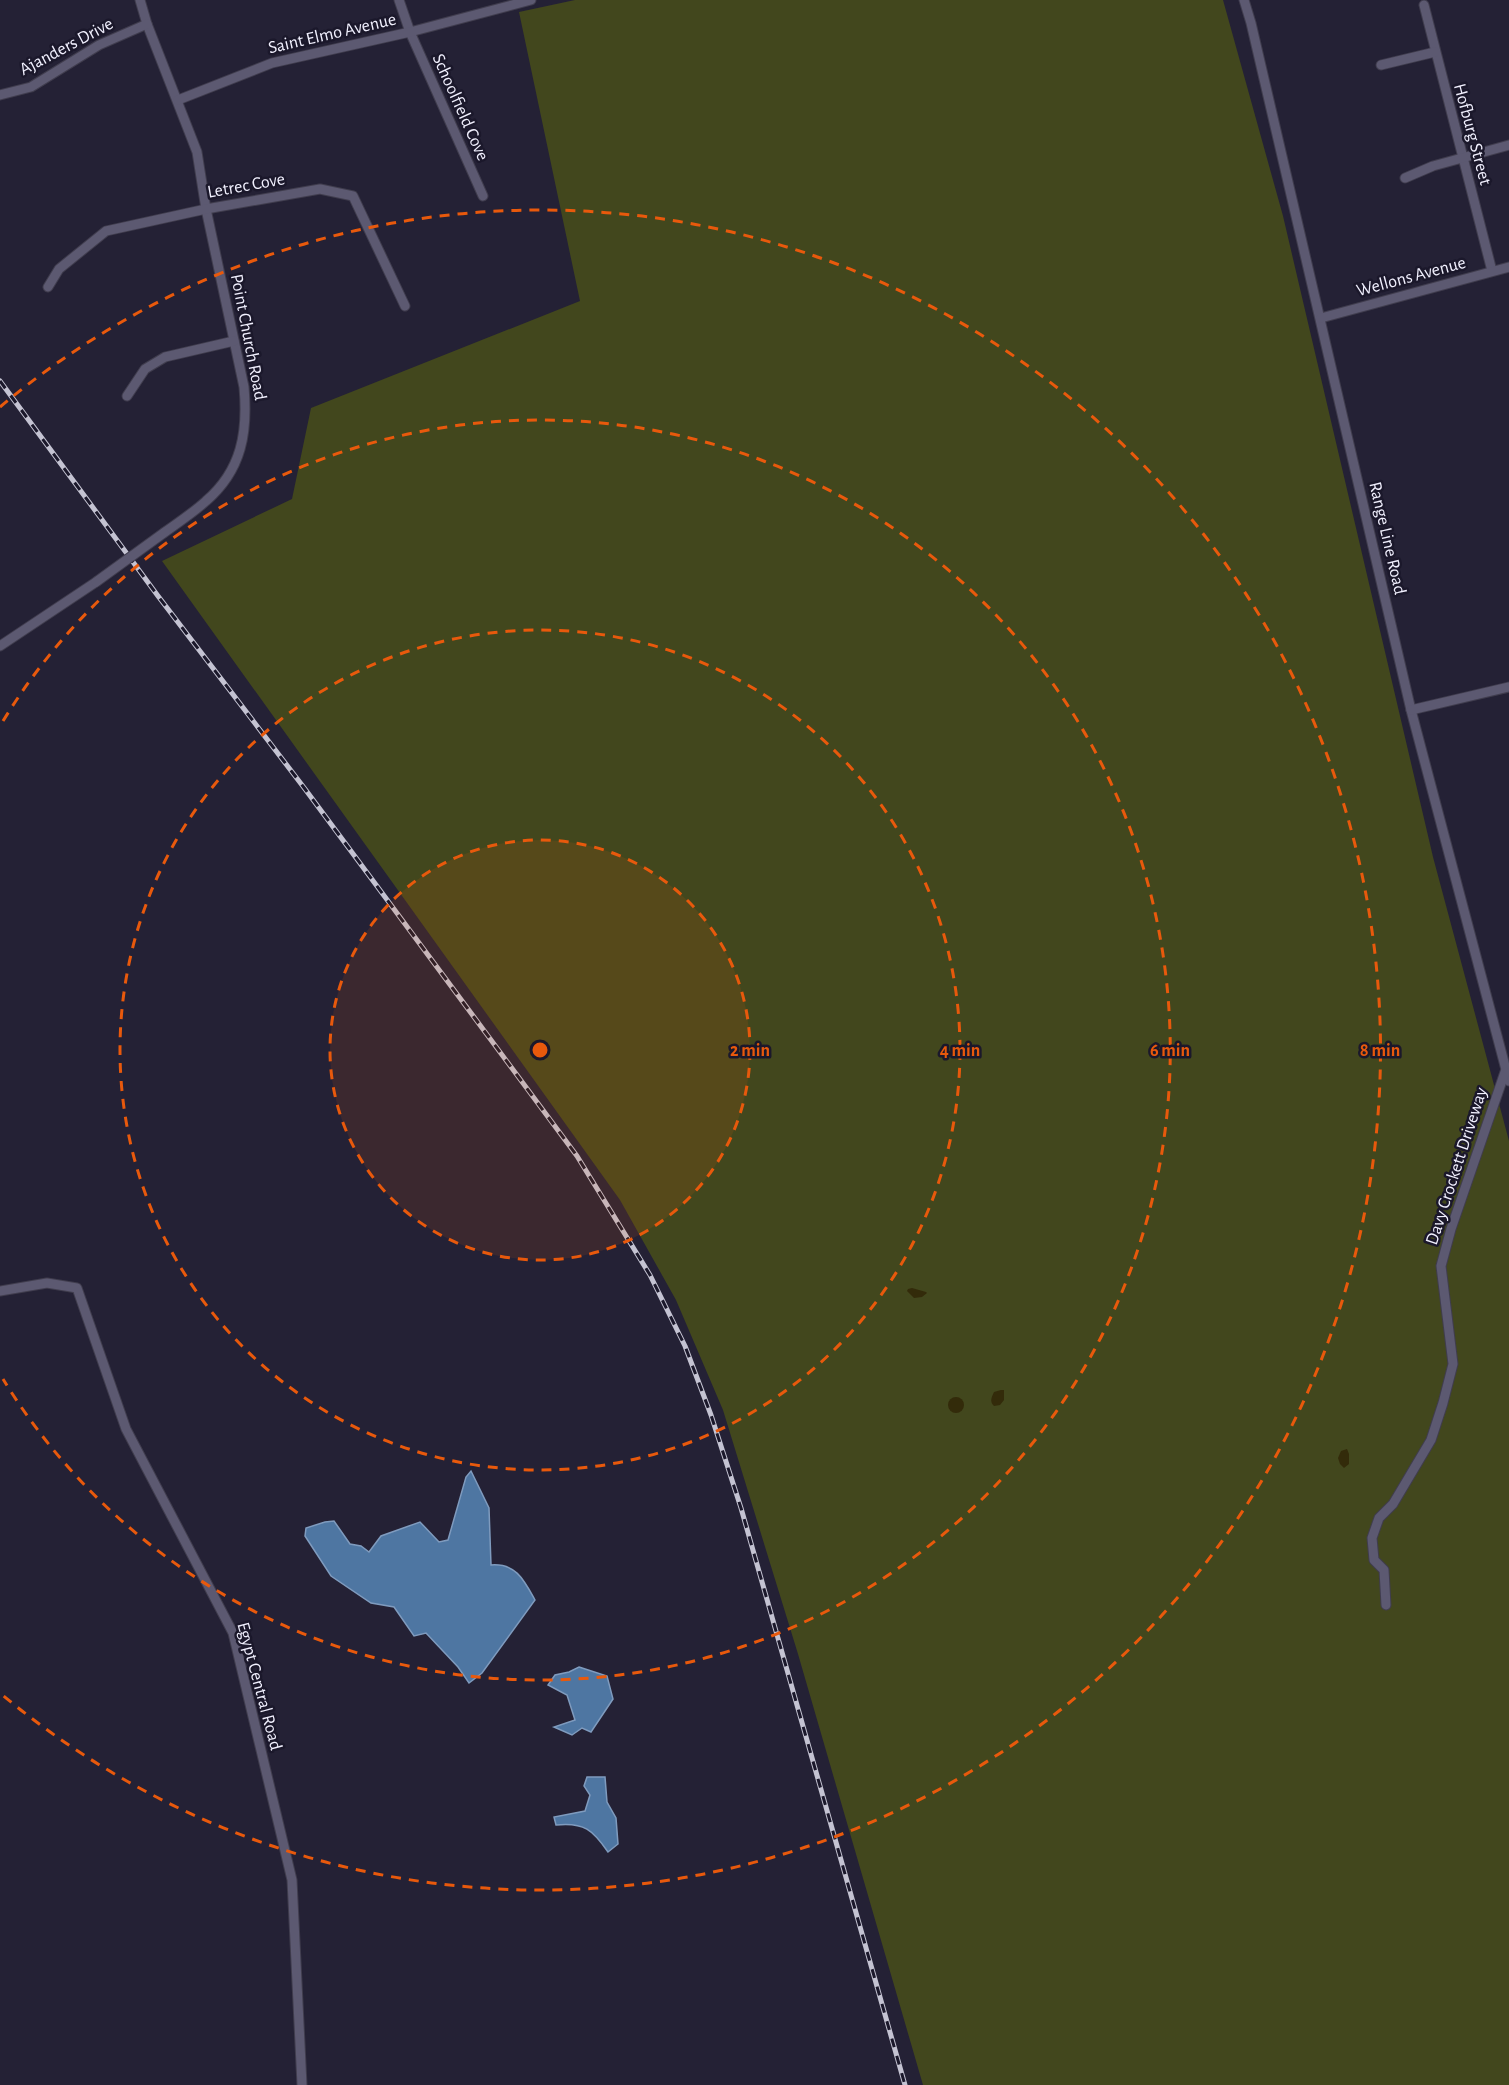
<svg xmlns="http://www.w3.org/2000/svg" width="1509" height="2085" font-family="'Alegreya Sans',sans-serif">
	<rect width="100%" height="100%" fill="#242135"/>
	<polygon fill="#42471d" points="575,0 1223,0 1283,216 1433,857 1509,1141 1509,2085 923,2085 798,1654 723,1410 676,1300 620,1200 162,561 292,499 311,408 580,301 519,12"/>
	<g fill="#332b0a">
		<polygon points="912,1288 926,1292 927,1293 922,1297 914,1298 907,1291 908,1289"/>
		<path d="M1001,1390H1004V1400L1000,1405L994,1406C989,1401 992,1397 994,1392Z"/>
		<circle cx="956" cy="1405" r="8"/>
		<polygon points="1347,1449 1349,1454 1349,1464 1344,1468 1340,1464 1338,1458 1341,1451"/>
	</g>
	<g fill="#4e76a2" stroke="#7f9bbe" stroke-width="1.5">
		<path d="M471,1471L489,1508L491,1565C516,1563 524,1580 535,1600L482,1673L469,1683L458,1667L426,1633L414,1636L394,1607L371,1603L331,1576L305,1536L306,1528L325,1522L334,1521L350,1544L361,1546L369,1552L381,1536L420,1522L439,1542L448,1540L466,1477Z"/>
		<polygon points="579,1667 607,1676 613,1699 591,1732 582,1728 572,1735 554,1727 575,1720 567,1695 548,1685 555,1675 569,1672"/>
		<path d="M587,1777H605L607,1802L616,1818L618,1844L608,1852C593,1830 584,1822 556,1825L554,1817L585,1811L590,1795L584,1786Z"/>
	</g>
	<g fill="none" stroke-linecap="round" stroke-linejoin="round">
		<g stroke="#403d4e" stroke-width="11">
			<g id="minor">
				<path d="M140,0L147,24L197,152L206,209L244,387C248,432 242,470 206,501C194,512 179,522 165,532"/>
				<polyline points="399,0 410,32 483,196"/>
				<polyline points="1244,0 1251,23 1411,710 1509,1081"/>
				<polyline points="1424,5 1492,271"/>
				<polyline points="1381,65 1435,52"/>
				<polyline points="0,95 31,87 99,45 147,24"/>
				<polyline points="178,100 272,63 410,32 531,0"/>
				<polyline points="1405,178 1433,166 1509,145"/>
				<polyline points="48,287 59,269 106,231 206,209 320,189 353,196 405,306"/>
				<polyline points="1321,318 1509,267"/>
				<polyline points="127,396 145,369 165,357 234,341"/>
				<polyline points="0,646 96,582"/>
				<polyline points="1411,710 1509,687"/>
				<polyline points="0,1291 47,1283 77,1288 126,1429 233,1633 292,1880 302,2085"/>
				<polyline points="1386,1605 1384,1570 1374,1560 1372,1538 1379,1518 1393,1504 1431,1440 1443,1403 1453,1364 1441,1266 1451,1229 1505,1072"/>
			</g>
		</g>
		<use href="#minor" stroke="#5c5971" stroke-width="9"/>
		<g stroke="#c4c3d2" stroke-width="5">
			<polyline id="rail" points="0,381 158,596 305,789 577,1156 650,1275 685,1346 711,1415 741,1508 905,2085"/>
		</g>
		<use href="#rail" stroke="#1b182b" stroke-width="3" stroke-dasharray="9" stroke-linecap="butt"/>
		<g stroke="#403d4e" stroke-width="11" stroke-linecap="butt">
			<polyline id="minor-bridge" points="96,582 165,532"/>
		</g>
		<use href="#minor-bridge" stroke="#5c5971" stroke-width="9"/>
	</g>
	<circle cx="540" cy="1050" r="210" fill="#e8590c" fill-opacity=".12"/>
	<g fill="none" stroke="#e8590c" stroke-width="3" stroke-dasharray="10 8">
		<circle cx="540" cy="1050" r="210"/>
		<circle cx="540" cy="1050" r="420"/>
		<path d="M3 721A630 630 0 1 1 3 1379"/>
		<path d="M0 407A840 840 0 1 1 0 1693"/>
	</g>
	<g text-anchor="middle" stroke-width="5" stroke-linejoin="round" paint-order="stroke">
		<g font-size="18" fill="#f1f0fe" stroke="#1b182b">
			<text transform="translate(332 33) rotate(-13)" y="6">Saint Elmo Avenue</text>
			<text transform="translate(66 46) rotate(-28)" y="6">Ajanders Drive</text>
			<text transform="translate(461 107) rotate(66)" y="6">Schoolfield Cove</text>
			<text transform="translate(1473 134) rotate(75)" y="6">Hofburg Street</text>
			<text transform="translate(246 185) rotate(-10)" y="6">Letrec Cove</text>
			<text transform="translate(1411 276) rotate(-15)" y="6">Wellons Avenue</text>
			<text transform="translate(249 337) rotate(79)" y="6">Point Church Road</text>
			<text transform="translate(1388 538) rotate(77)" y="6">Range Line Road</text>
			<text transform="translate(1456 1166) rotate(-72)" y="6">Davy Crockett Driveway</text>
			<text transform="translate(260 1686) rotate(75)" y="6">Egypt Central Road</text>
		</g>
	</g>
	<circle cx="540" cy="1050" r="9" fill="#e8590c" stroke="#1b182b" stroke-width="3"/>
	<g font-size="18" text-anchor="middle" font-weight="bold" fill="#e8590c" stroke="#1b182b" stroke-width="5" stroke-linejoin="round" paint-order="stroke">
		<text x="750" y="1056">2 min</text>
		<text x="960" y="1056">4 min</text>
		<text x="1170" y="1056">6 min</text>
		<text x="1380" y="1056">8 min</text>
	</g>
</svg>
